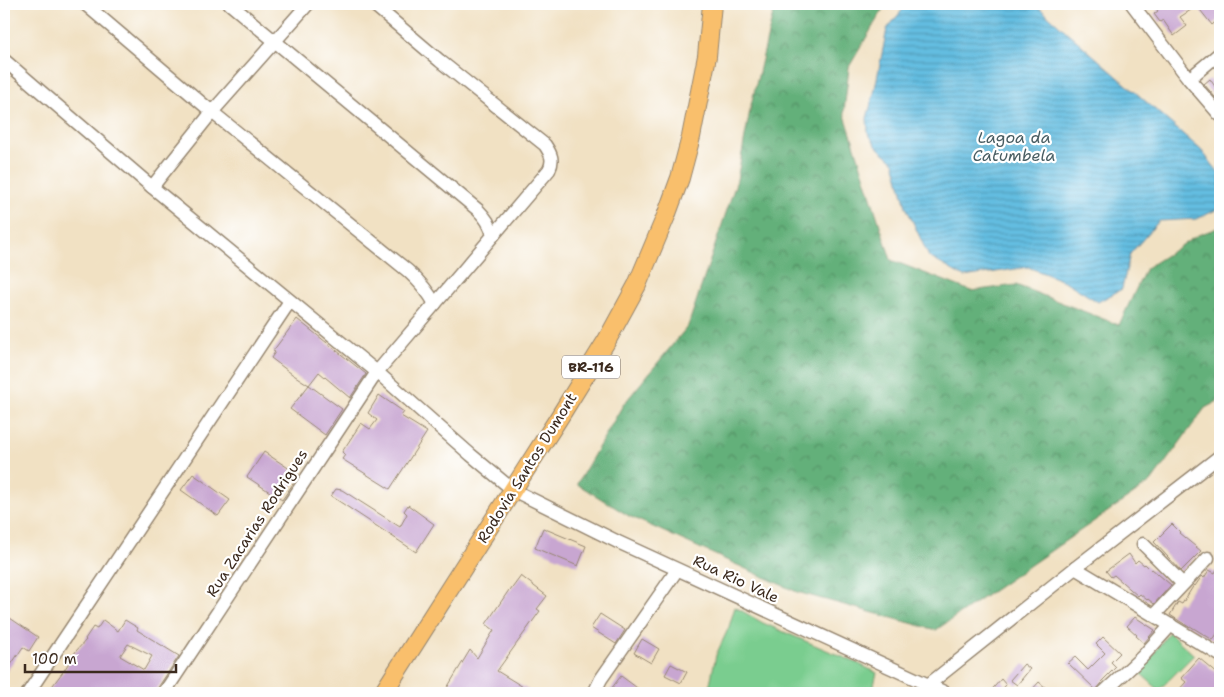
<svg xmlns="http://www.w3.org/2000/svg" width="1224" height="697" font-family="'Shantell Sans',sans-serif">
	<defs>
		<pattern id="forest-crowns" width="20" height="18" patternUnits="userSpaceOnUse" patternTransform="scale(1.25)"><rect width="20" height="18" fill="#63b07a"/><path d="M2 6a3 3 0 1 1 6 0M12 15a3 3 0 1 1 6 0" fill="none" stroke="#538f63"/></pattern>
		<pattern id="water-rules" width="6" height="5" patternUnits="userSpaceOnUse" patternTransform="scale(1.25)"><rect width="6" height="5" fill="#63bde1"/><path d="M0 2.5h6" fill="none" stroke="#539ab6"/></pattern>
	</defs>
	<rect width="100%" height="100%" fill="#fff"/>
	<filter id="ink" filterUnits="userSpaceOnUse"><feTurbulence type="fractalNoise" baseFrequency=".02" numOctaves="2"/><feDisplacementMap in="SourceGraphic" scale="10" xChannelSelector="R" yChannelSelector="G"/><feConvolveMatrix kernelMatrix="1 2 1 2 8 2 1 2 1" color-interpolation-filters="sRGB"/></filter>
	<filter id="wash" filterUnits="userSpaceOnUse"><feTurbulence type="fractalNoise" baseFrequency=".0096" numOctaves="4" result="noise"/><feDisplacementMap in="SourceGraphic" scale="20" xChannelSelector="R" yChannelSelector="G"/><feGaussianBlur stdDeviation="1.12" result="paint"/><feColorMatrix in="noise" values="0 0 0 0 0 0 0 0 0 0 0 0 0 0 0 0 0 1.4 0 .05"/><feComposite in="paint" operator="in"/></filter>
	<g filter="url(#wash)">
		<rect width="100%" height="100%" fill="#f1e1c3"/>
		<g fill="#7acd8f" stroke="#5a7c56">
			<polygon points="735,607 763,623 857,663 877,673 872,693 708,693 716,655 729,627"/>
			<polygon points="1169,632 1194,655 1159,690 1140,673"/>
		</g>
		<polygon fill="url(#forest-crowns)" stroke="#4f6d4c" points="774,4 886,4 849,67 844,112 891,260 971,291 1016,285 1119,325 1146,268 1198,235 1220,227 1220,400 1205,408 1151,482 936,630 797,592 629,516 577,484 623,405 688,326 737,180 751,105 774,10"/>
		<polygon fill="url(#water-rules)" stroke="#4f7480" points="907,4 1035,4 1201,150 1220,174 1220,208 1197,219 1159,221 1130,254 1122,289 1098,302 1066,282 1028,267 964,277 929,257 906,207 894,162 877,147 868,133 867,118 874,93 887,29"/>
		<g id="blocks">
			<g fill="#c8a6d1" fill-rule="evenodd">
				<polygon points="1153,4 1214,4 1220,12 1220,18 1212,25 1197,6 1180,17 1187,26 1174,36 1163,20 1160,22 1154,14 1158,11"/>
				<polygon points="1210,79 1220,94 1220,103 1204,84"/>
				<polygon points="297,319 366,374 350,398 319,372 309,385 292,374 271,358 275,352 273,351"/>
				<polygon points="309,385 342,409 325,435 290,409"/>
				<polygon points="379,395 404,412 401,416 427,432 390,489 342,459 345,455 342,452 361,423 370,429 377,420 368,413"/>
				<polygon points="264,452 299,475 282,500 247,477"/>
				<polygon points="193,474 230,500 218,516 181,490"/>
				<polygon points="336,489 342,490 400,527 407,514 404,511 408,505 434,524 416,552 331,496"/>
				<polygon points="1172,524 1180,532 1179,533 1201,551 1181,571 1154,542"/>
				<polygon points="543,528 586,546 578,566 535,548"/>
				<polygon points="1129,554 1135,563 1138,560 1144,565 1145,564 1151,570 1152,569 1171,585 1154,604 1148,599 1147,600 1140,594 1138,596 1114,575 1111,577 1106,571"/>
				<polygon points="1220,564 1220,629 1213,640 1190,626 1189,627 1170,615 1178,602 1182,604 1194,585 1195,586 1202,576 1204,578 1209,570 1215,573"/>
				<polygon points="521,576 547,596 537,609 540,611 497,671 533,693 444,693 470,650 477,658 494,630 486,624 509,590 510,591"/>
				<polygon points="4,614 38,637 29,651 23,647 4,675"/>
				<polygon points="600,614 625,630 616,644 591,628"/>
				<polygon points="1135,617 1155,630 1144,643 1136,636 1137,635 1127,626"/>
				<path d="M103,620L118,631L125,620L138,628L137,630L179,656L157,689L156,693H47L65,669L76,651L86,640L85,639L93,627L97,629ZM128,644L152,656L144,670L120,656Z"/>
				<polygon points="1103,637 1120,653 1111,662 1116,667 1101,682 1102,683 1096,690 1068,663 1075,657 1088,670 1105,653 1096,644"/>
				<polygon points="642,639 659,649 651,663 634,653"/>
				<polygon points="1199,658 1220,676 1220,693 1176,693 1186,682 1181,678"/>
				<polygon points="671,664 687,672 681,683 665,675"/>
				<polygon points="1024,664 1030,669 1017,685 1010,680"/>
				<polygon points="621,676 644,693 608,693"/>
				<polygon points="1001,679 1006,685 999,693 989,693"/>
				<polygon points="1039,682 1052,693 1029,693"/>
			</g>
		</g>
	</g>
	<g filter="url(#ink)">
		<use href="#blocks" fill-opacity="0" stroke="#968670" stroke-width="1"/>
		<g fill="none" stroke-linecap="round" stroke-linejoin="round">
			<g stroke="#968670" stroke-width="15">
				<g id="minor">
					<path d="M85,4L212,112L408,271C419,281 428,291 435,304"/>
					<path d="M230,4L478,210C486,218 490,224 493,235"/>
					<polyline points="1132,4 1189,79 1220,115"/>
					<polyline points="4,60 152,187 377,372 471,455 513,490 618,542 946,693"/>
					<polyline points="1189,79 1220,53"/>
					<polyline points="152,187 212,112 308,4"/>
					<polyline points="1143,544 1183,584"/>
					<polyline points="1075,568 1220,655"/>
					<polyline points="1154,615 1208,558"/>
					<polyline points="928,685 1075,568 1220,456"/>
					<polyline points="28,693 290,301"/>
					<path d="M164,693L377,372L549,170C554,160 551,154 545,145L440,61L373,4"/>
					<polyline points="594,693 601,679 677,570"/>
					<polyline points="1103,693 1142,657 1171,625"/>
				</g>
			</g>
			<g stroke="#968670" stroke-width="20">
				<polyline id="highway" points="383,693 560,416 607,340 637,285 666,216 680,178 691,137 707,56 712,4"/>
			</g>
			<use href="#minor" stroke="#fff" stroke-width="12"/>
			<use href="#highway" stroke="#f9bf6c" stroke-width="18"/>
		</g>
	</g>
	<g text-anchor="middle" stroke-width="4.5" stroke-linejoin="round" paint-order="stroke">
		<rect fill="#fff" stroke="#766a62" stroke-width="1" x="562" y="355.5" width="58" height="23" rx="4"/>
		<g font-size="14" font-weight="bold" fill="#3b2a1e">
			<text x="591" y="372">BR-116</text>
		</g>
		<g font-size="15" fill="#3b2a1e" stroke="#fff">
			<text transform="translate(527 468) rotate(-58)" y="5">Rodovia Santos Dumont</text>
			<text transform="translate(257 523) rotate(-57)" y="5">Rua Zacarias Rodrigues</text>
			<text transform="translate(736 579) rotate(25)" y="5">Rua Rio Vale</text>
		</g>
		<g font-size="16" font-style="italic" fill="#495d62" stroke="#fff">
			<text x="1014" y="143">Lagoa da<tspan x="1014" dy="18">Catumbela</tspan></text>
		</g>
	</g>
	<rect width="1224" height="697" fill="none" stroke="#fff" stroke-width="20"/>
	<path d="M25 664v8h151v-8" fill="none" stroke="#3b2a1e" stroke-width="2.5"/>
	<text x="32" y="664" font-size="15" fill="#3b2a1e" stroke="#ffffff" stroke-width="4" paint-order="stroke">100 m</text>
</svg>
